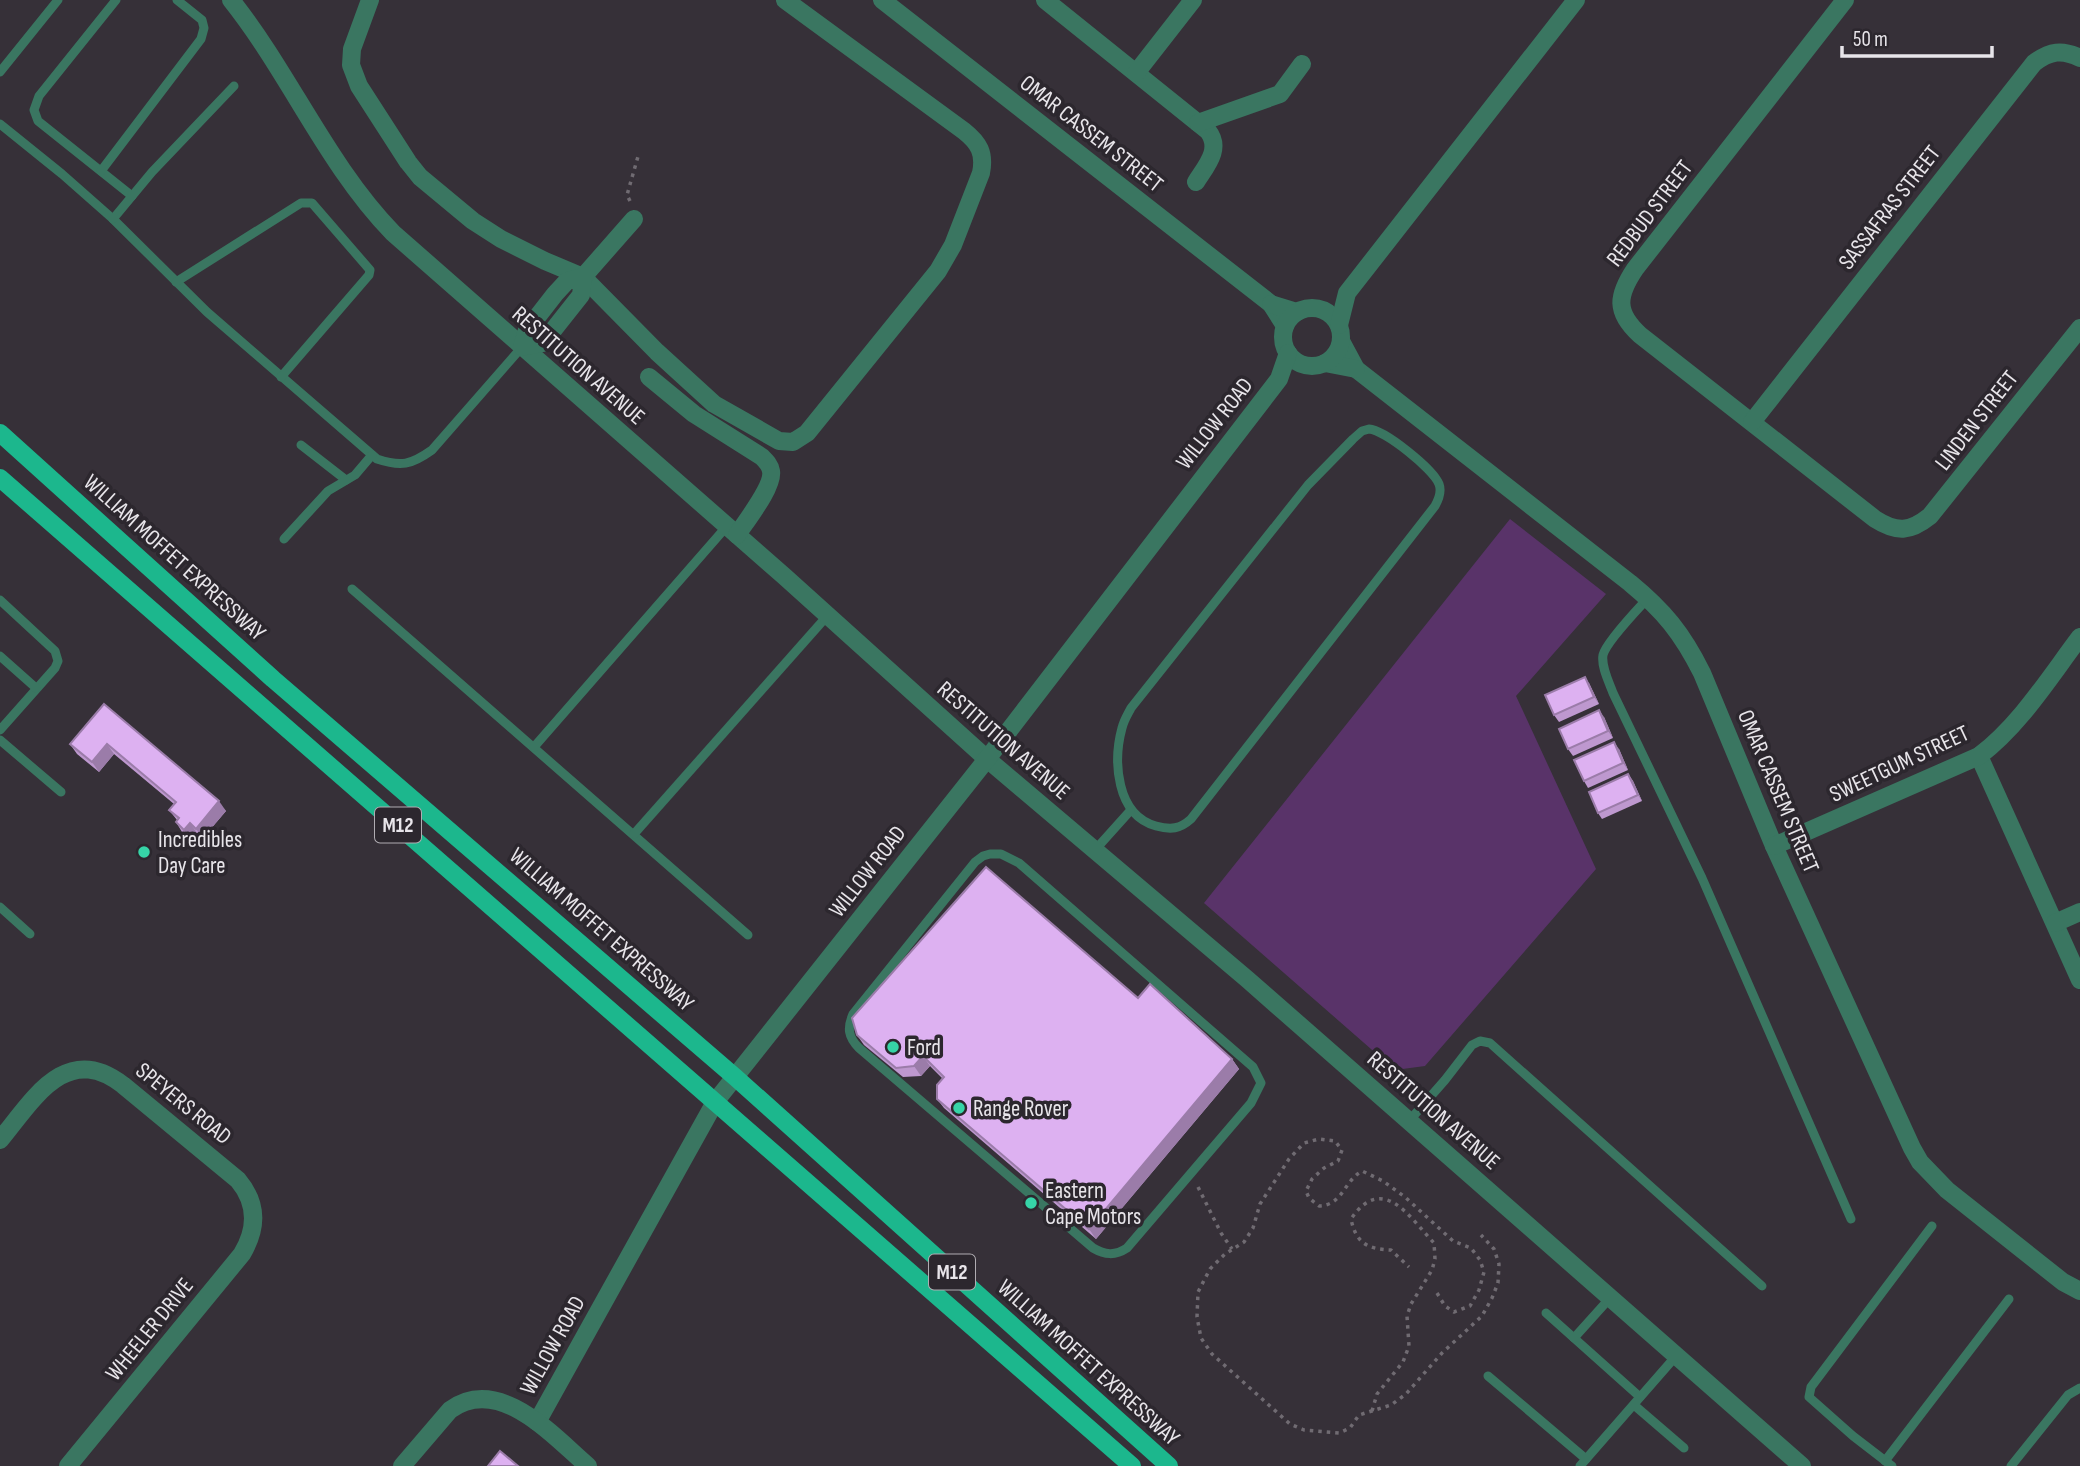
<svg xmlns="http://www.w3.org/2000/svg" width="2080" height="1466" font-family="'Sofia Sans Condensed',sans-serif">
	<rect width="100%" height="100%" fill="#363038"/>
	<polygon fill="#593369" points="1510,519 1606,594 1516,696 1596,869 1425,1066 1395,1070 1204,903"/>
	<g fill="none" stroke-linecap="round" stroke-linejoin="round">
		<g stroke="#706b72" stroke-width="3.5" stroke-dasharray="3.5 5" stroke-linecap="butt">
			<polyline points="630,201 627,195 639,153"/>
			<polyline points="1198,1187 1221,1233 1232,1249"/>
			<path d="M1437,1293L1445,1306L1454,1312L1470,1306L1479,1290L1484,1272L1480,1260L1471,1248L1453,1241L1405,1197L1383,1181L1362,1171C1344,1181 1343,1205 1319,1206L1309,1198L1306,1191L1312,1179L1324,1168L1338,1161L1342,1150L1335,1141L1319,1139L1304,1143L1289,1159L1260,1204L1253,1228L1244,1242L1225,1254L1210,1269L1198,1292L1197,1317L1201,1338L1212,1354L1290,1424L1304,1430L1339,1433L1350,1428L1359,1415L1391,1405L1406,1394L1442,1353L1482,1316L1492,1298L1498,1283L1499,1264L1494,1249L1481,1235"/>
			<path d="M1372,1411L1377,1394L1403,1362L1409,1346L1407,1316L1411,1304L1432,1270L1435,1259L1434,1243C1410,1218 1383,1172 1351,1219C1356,1243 1367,1249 1391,1250L1409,1267"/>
		</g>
		<g stroke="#3a7661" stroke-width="9">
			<polyline points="116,0 39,96 34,110 38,121 132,196"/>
			<polyline points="0,72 58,0"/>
			<path d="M0,124L62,174L113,219L207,312L377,459C401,467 411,465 432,450L522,347"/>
			<polyline points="101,171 201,39 204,28 202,20 177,0"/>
			<polyline points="113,219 152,172 234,86"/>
			<polyline points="176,282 301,203 312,203 370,270 369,275 281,377"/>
			<path d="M1369,429C1385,430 1433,469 1439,484C1442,492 1439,499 1435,506L1191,819C1180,829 1171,830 1156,826C1116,815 1113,761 1122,728C1124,720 1128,714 1131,708L1308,485L1353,439L1362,431Z"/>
			<polyline points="301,445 346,480"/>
			<polyline points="284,539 328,491 355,475 372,455"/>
			<polyline points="352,589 748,935"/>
			<path d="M1648,598C1638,609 1606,642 1603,655C1601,667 1609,682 1613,693L1702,878L1851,1219"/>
			<polyline points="0,600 55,651 58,661 55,668 0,730"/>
			<polyline points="0,656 36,688"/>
			<polyline points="0,740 61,792"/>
			<polyline points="534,747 727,526"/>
			<polyline points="634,834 828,615"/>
			<polyline points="1095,850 1130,811"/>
			<path d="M990,854H1001L1019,863L1253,1067L1261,1083L1251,1103L1127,1248C1115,1256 1105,1255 1093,1248L859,1048C848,1037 847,1028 853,1014L975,862L983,856Z"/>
			<polyline points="0,907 30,934"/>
			<polyline points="1409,1121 1445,1080 1472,1045 1480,1041 1490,1043 1762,1286"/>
			<polyline points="1546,1313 1640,1397"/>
			<polyline points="1574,1338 1610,1298"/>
			<polyline points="1488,1376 1586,1459"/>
			<polyline points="1634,1405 1684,1448"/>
			<polyline points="1885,1461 2009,1299"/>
			<polyline points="1580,1466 1676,1356"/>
			<polyline points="1892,1466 1853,1436 1809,1397 1811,1387 1932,1226"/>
			<polyline points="2011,1466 2068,1395 2080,1388"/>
		</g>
		<g stroke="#3a7661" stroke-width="18">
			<path d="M231,0C290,74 327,165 393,233L784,576L987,759"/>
			<path d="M370,0L352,49L351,65L359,86L408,162L420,177L473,221L501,239L545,261L583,277L657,352L714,404L779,441L793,442L807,433L938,271L953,245L981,173C985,153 979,143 964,131L785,0"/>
			<polyline points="882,0 1271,304 1285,326"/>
			<path d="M1045,0L1208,131C1222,149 1206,166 1196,182"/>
			<path d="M1845,0L1635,269C1617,296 1615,312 1640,335L1875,519C1897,533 1910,532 1930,516L2080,328"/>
			<polyline points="1136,73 1193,0"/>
			<polyline points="1198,123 1280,94 1302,64"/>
			<polyline points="583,277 567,281 555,294 527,330 522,347 543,343 581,295 583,277 634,219"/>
			<polyline points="1271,304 1297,312"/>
			<path d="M1341,341L1356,369L1630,583C1664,611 1682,633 1702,673L1774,846L1912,1148L1920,1162L1947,1190L2063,1282L2080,1291"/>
			<polyline points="1325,363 1356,369"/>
			<path d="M649,377L694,414L762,457C766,461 770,465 771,471C774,486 746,521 737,535"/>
			<path d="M1752,422L2034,63C2050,51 2062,49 2080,58"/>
			<polyline points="1979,756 2080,980"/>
			<path d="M1774,846L1979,756C2020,725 2049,678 2080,637"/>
			<polyline points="2055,923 2080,912"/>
			<path d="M0,1140C33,1100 66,1041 123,1085L238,1180C258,1204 257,1229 242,1254L68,1466"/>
			<polyline points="537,1422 715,1102"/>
			<path d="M402,1466L450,1410C499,1374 553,1436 588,1466"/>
		</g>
		<g stroke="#3a7661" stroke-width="18">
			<circle cx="1312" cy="337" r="29"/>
			<polyline points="1339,325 1347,293 1576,0"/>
			<polyline points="987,759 1247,979 1802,1466"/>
			<polyline points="715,1102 987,759 1279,379 1288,353"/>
		</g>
		<g stroke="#1cb78d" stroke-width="18">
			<polyline points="0,433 273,679 735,1077 1169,1466"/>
			<polyline points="0,478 1132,1466"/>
		</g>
	</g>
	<g fill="#be98cf">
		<polygon points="1589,683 1599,704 1559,722 1554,715"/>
		<polygon points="104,704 226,811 203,838 197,833 191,840 182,832 176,822 177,820 169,810 174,804 114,754 99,772 77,754 70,744"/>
		<polygon points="1604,717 1613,738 1573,756 1568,749"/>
		<polygon points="1619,749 1628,770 1588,788 1584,781"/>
		<polygon points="1628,774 1633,781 1642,801 1602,819 1598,813"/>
		<polygon points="1138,998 1232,1059 1239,1069 1096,1239 944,1108 937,1099 942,1078 930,1066 921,1076 903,1077 864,1045 857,1035"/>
	</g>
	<g fill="#9b7ca9">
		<polygon points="1585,677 1589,683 1599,704 1594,697"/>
		<polygon points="1599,710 1604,717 1613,738 1608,731"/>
		<polygon points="1614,742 1619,749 1628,770 1623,763"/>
		<polygon points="107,744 114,754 99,772 92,762"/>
		<polygon points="1628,774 1633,781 1642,801 1638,795"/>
		<polygon points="219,801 226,811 203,838 196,829"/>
		<polygon points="190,823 197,833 191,840 184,830"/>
		<polygon points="923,1056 930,1066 921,1076 914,1066"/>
		<polygon points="1232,1059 1239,1069 1096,1239 1089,1229"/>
	</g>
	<g fill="#ddb1f1" stroke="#9b7ca9" stroke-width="2">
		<polygon points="1585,677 1594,697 1554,715 1545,695"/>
		<polygon points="104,704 219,801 196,829 190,823 184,830 176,822 179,818 169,810 176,802 107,744 92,762 70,744"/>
		<polygon points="1599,710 1608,731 1568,749 1559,729"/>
		<polygon points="1614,742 1623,763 1584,781 1574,760"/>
		<polygon points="1628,774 1638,795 1598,813 1589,792"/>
		<polygon points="986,867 1138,998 1150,984 1232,1059 1089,1229 937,1099 937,1085 944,1077 923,1056 914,1066 896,1068 857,1035 852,1018"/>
		<polygon points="500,1451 518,1466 488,1466"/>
	</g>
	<g fill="#36d4a7" stroke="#2c272e" stroke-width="2.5">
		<circle cx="144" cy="852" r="7"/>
		<circle cx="893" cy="1047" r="7"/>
		<circle cx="959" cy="1108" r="7"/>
		<circle cx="1031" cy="1203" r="7"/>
	</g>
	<g text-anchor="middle" stroke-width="7" stroke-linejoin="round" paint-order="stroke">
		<g fill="#2c272e" stroke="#b0acb2" stroke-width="2">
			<rect x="375" y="807.5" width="46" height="35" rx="5"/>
			<rect x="929" y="1254.5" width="46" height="35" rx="5"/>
		</g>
		<g font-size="21" font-weight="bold" fill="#e8e5ea">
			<text x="398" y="832">M12</text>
			<text x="952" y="1279">M12</text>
		</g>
		<g font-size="23" fill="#e8e5ea" stroke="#2c272e">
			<text transform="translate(1092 133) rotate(38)" y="8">OMAR CASSEM STREET</text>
			<text transform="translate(1889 207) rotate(-52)" y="8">SASSAFRAS STREET</text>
			<text transform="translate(1649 213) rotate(-53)" y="8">REDBUD STREET</text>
			<text transform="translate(579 365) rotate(41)" y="8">RESTITUTION AVENUE</text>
			<text transform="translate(1976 420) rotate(-52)" y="8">LINDEN STREET</text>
			<text transform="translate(1214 423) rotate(-52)" y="8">WILLOW ROAD</text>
			<text transform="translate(175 557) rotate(42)" y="8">WILLIAM MOFFET EXPRESSWAY</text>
			<text transform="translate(1004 740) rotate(41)" y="8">RESTITUTION AVENUE</text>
			<text transform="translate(1899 763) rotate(-25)" y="8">SWEETGUM STREET</text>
			<text transform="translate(1779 791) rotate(67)" y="8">OMAR CASSEM STREET</text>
			<text transform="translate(867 871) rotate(-52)" y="8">WILLOW ROAD</text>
			<text transform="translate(602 929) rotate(41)" y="8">WILLIAM MOFFET EXPRESSWAY</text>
			<text transform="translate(184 1103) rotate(39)" y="8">SPEYERS ROAD</text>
			<text transform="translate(1434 1110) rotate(41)" y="8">RESTITUTION AVENUE</text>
			<text transform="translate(149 1329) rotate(-51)" y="8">WHEELER DRIVE</text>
			<text transform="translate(552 1345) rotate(-61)" y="8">WILLOW ROAD</text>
			<text transform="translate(1089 1362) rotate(42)" y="8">WILLIAM MOFFET EXPRESSWAY</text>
		</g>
		<g font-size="23" fill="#e8e5ea" stroke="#2c272e" text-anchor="start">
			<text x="158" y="847">Incredibles<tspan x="158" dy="26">Day Care</tspan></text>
			<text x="907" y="1055">Ford</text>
			<text x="973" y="1116">Range Rover</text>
			<text x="1045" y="1198">Eastern<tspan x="1045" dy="26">Cape Motors</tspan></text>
		</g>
	</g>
	<path d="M1842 46v10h150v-10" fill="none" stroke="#e8e5ea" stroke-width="3.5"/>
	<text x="1853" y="46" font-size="21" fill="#e8e5ea" stroke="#2c272e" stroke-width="5" paint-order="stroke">50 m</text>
</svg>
